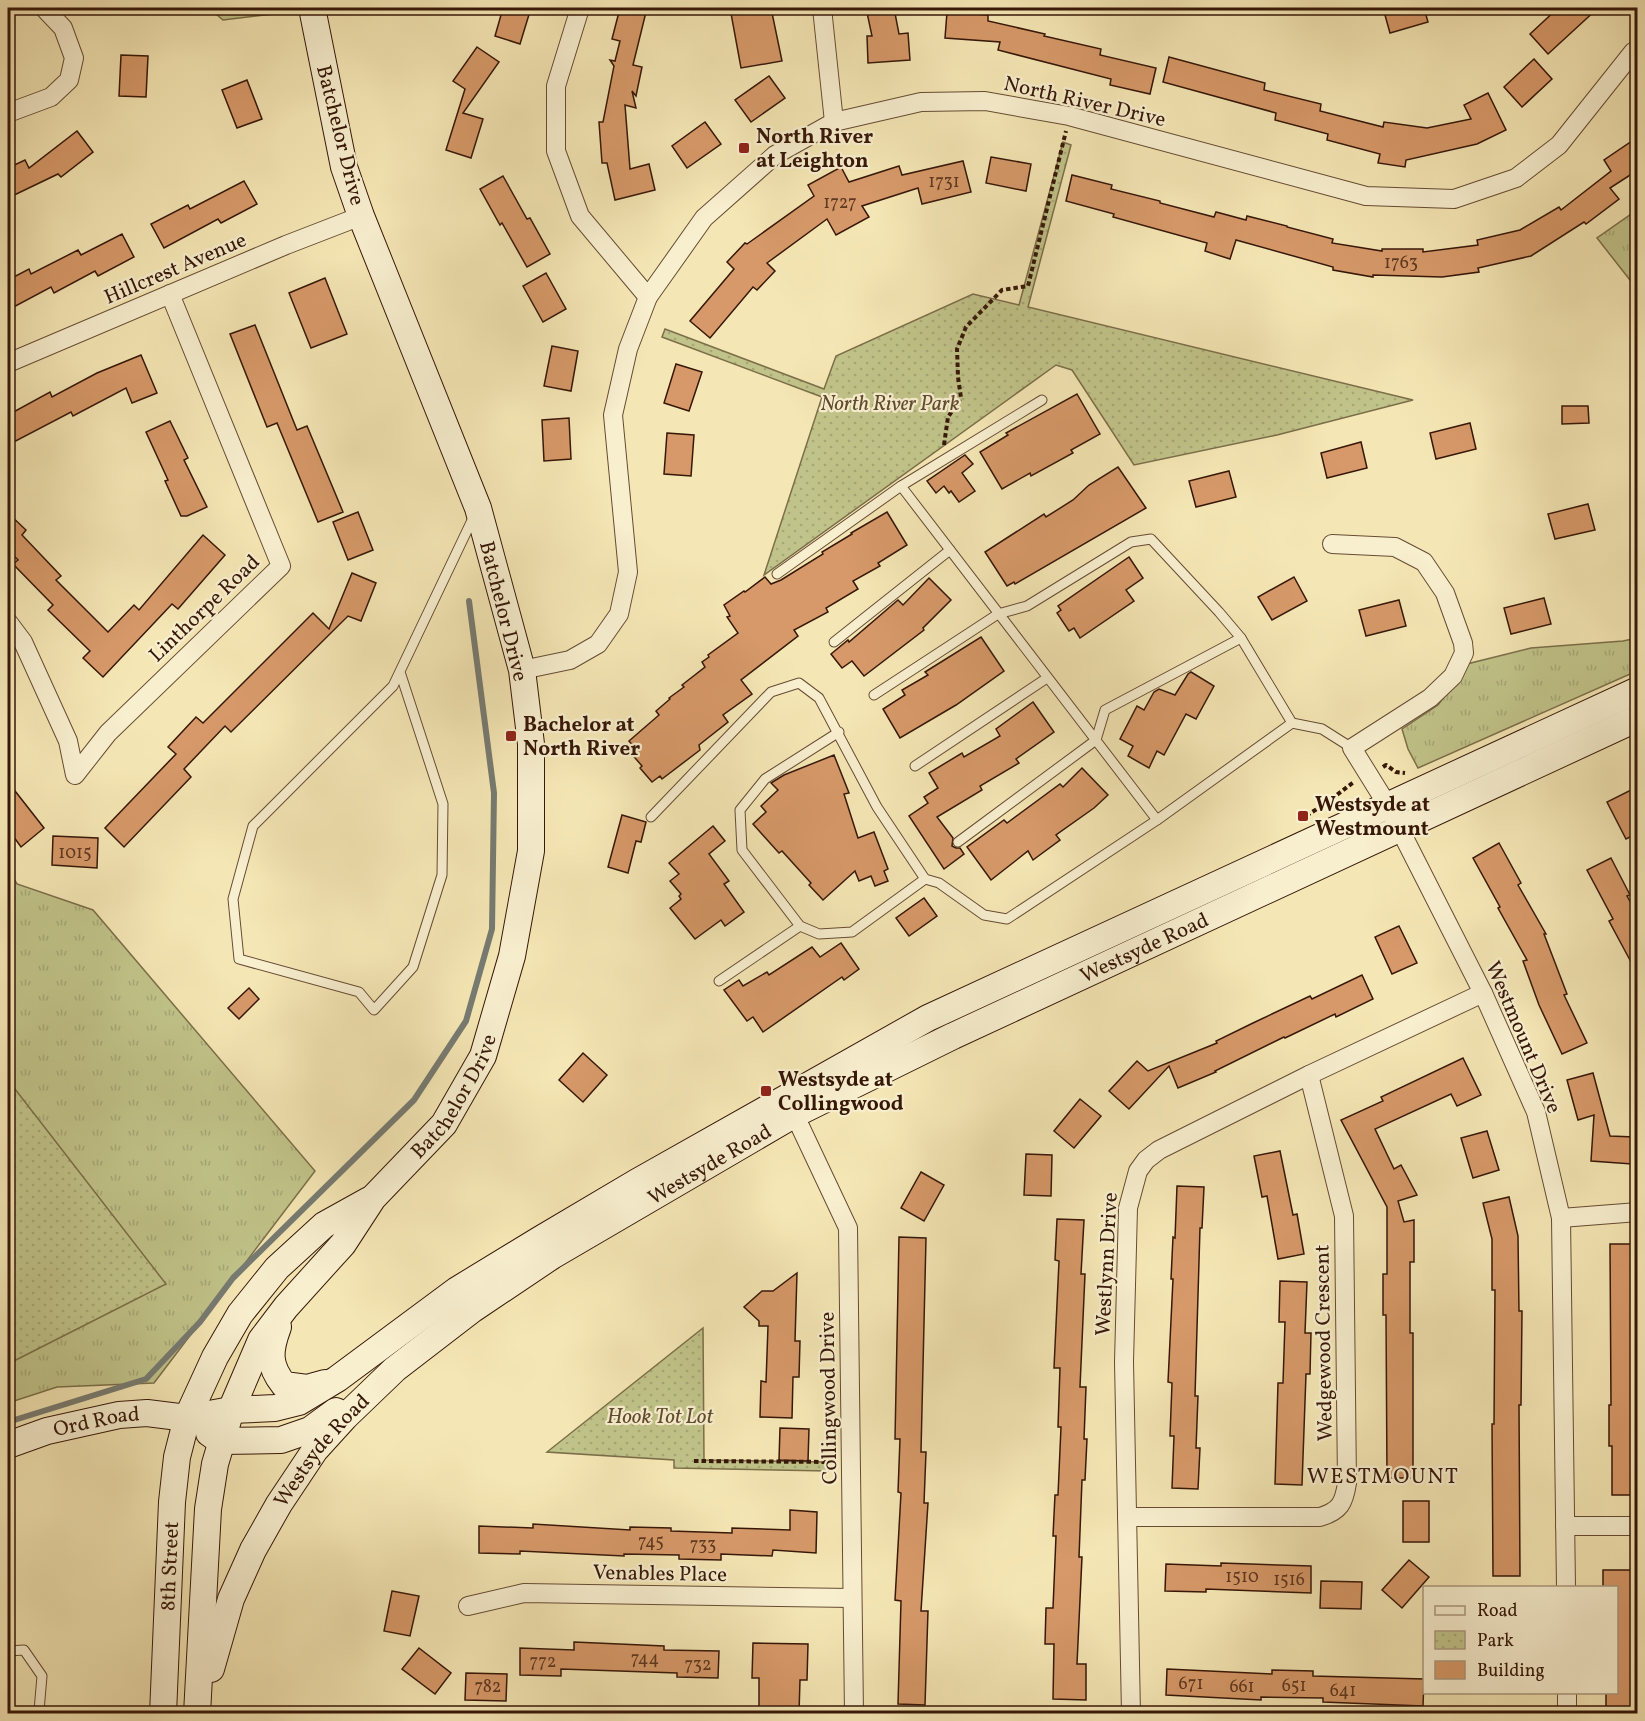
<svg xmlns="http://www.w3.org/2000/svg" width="1645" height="1721" font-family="Vollkorn,serif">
	<defs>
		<pattern id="grass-tufts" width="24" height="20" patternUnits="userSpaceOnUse" patternTransform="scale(1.5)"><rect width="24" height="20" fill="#c1c48a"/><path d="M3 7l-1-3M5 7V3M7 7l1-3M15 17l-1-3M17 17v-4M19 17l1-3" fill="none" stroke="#a6a876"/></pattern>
		<pattern id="park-dots" width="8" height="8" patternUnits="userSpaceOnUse" patternTransform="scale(1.5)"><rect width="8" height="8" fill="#c1c48a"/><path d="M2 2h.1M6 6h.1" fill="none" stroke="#a6a876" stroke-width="1.8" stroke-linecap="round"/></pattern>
	</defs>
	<rect width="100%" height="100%" fill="#f5e7b5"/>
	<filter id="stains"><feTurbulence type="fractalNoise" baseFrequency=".00333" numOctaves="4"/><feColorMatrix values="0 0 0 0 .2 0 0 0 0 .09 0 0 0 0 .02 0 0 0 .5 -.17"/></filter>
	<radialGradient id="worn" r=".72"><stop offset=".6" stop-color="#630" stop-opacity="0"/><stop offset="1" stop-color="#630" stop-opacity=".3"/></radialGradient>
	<g fill="url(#grass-tufts)" stroke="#7c6e49" stroke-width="1.5">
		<polygon points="209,8 280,8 281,13 223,20"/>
		<polygon points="1637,210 1637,289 1597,238"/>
		<polygon points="1637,638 1637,671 1418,768 1408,749 1402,729 1438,705 1462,673 1467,664 1531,648 1623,641"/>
		<polygon points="8,869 17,884 93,910 315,1171 154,1383 57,1387 8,1403"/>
	</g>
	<g fill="url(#park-dots)" stroke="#7c6e49" stroke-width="1.5">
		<polygon points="1063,142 1071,145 1028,307 1413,400 1277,435 1134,465 1072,370 1056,365 764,575 822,397 662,337 665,329 824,389 836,356 973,294 1019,305"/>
		<polygon points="8,1080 166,1284 8,1364"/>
		<polygon points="703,1328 704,1460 828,1462 828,1471 674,1468 674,1460 547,1452"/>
	</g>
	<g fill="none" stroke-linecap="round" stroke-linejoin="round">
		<polyline stroke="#777b72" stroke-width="6" points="8,1422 146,1379 200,1322 233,1278 414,1100 466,1021 492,929 494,793 469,601"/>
	</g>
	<g fill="#d79969" stroke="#361708" stroke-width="1.5">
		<polygon points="503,8 531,8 520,44 495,36"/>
		<polygon points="620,8 647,8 633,65 642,67 636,96 632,91 636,108 625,105 630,169 649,164 655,190 615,200 607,163 602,163 599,122 603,122 614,66 610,60 615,61 620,41 612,39"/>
		<polygon points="730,8 771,8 782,61 741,68"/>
		<polygon points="866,8 894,8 899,34 908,33 910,60 868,63 867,36 872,36"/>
		<polygon points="1383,8 1424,8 1428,22 1390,33"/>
		<polygon points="1558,8 1598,8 1548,54 1530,34"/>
		<polygon points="947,12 988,15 988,21 1045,34 1044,36 1101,49 1100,55 1156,68 1150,94 1110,85 1111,79 998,50 1000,42 945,38"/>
		<polygon points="477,47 499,62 463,113 483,119 471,158 446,150 465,89 453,81"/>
		<polygon points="121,55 148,56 146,97 119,96"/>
		<polygon points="1169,57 1265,83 1264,90 1321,104 1320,111 1383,127 1384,122 1427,128 1471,119 1464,105 1488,93 1506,130 1477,144 1406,160 1405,167 1378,163 1380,154 1327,140 1328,134 1275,120 1276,113 1163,82"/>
		<polygon points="1534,59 1552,79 1522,107 1504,87"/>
		<polygon points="769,76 785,98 751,122 735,100"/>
		<polygon points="247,80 262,119 237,128 222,90"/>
		<polygon points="705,122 721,144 687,168 672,146"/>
		<polygon points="77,131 93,152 61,177 58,174 8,198 8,168 25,160 29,168"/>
		<polygon points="1638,137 1638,170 1610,188 1619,199 1586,224 1584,222 1531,256 1478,268 1479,272 1442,277 1373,275 1373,277 1333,270 1333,267 1236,240 1230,259 1205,251 1207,243 1113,217 1114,214 1066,201 1072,175 1112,185 1111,189 1160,201 1160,203 1214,217 1216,212 1246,220 1247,216 1287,226 1287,227 1333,239 1332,243 1382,251 1382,249 1423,249 1423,252 1478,245 1477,240 1520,230 1559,207 1561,210 1611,171 1604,160"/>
		<polygon points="991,157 1031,164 1026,191 986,183"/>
		<polygon points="963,161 971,192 922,204 918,188 862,206 869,217 836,235 827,219 767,263 775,271 757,290 753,287 710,338 690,321 734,269 727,262 745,243 747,244 814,196 808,185 841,167 849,182 899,166 902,175"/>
		<polygon points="503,176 527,219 530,218 550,254 527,267 502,223 500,225 480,189"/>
		<polygon points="244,181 257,204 221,223 218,219 164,248 151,224 188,205 190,209"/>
		<polygon points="122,234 134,257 98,276 95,271 54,293 51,287 8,310 8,280 29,269 31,274 78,250 81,255"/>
		<polygon points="546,273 566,309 543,322 523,286"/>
		<polygon points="325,278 347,334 311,348 289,293"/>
		<polygon points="255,325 297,430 307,426 343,512 318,522 277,423 267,427 230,334"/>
		<polygon points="552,346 578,351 571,391 544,386"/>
		<polygon points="141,355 157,393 132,403 126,388 73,416 71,412 8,445 8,415 50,392 52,397 97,373"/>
		<polygon points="676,364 702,372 689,411 664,403"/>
		<polygon points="1077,394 1100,434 1071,450 1073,453 1031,476 1030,473 1002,489 980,452 1008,435 1006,433"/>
		<polygon points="1562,406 1588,406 1589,423 1562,424"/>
		<polygon points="569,418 571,459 544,461 542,420"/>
		<polygon points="170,421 188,458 184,460 207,507 187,516 181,516 165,481 168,480 146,432"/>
		<polygon points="1470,423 1476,449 1436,459 1430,433"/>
		<polygon points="667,433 694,435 691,476 664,474"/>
		<polygon points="1361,442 1367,468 1327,478 1321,453"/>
		<polygon points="965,455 973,464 962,473 975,491 959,502 951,491 949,493 944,486 936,493 927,481"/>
		<polygon points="1118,467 1146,508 1015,584 1014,582 1007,586 985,552 1044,514 1046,517 1073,500 1089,485"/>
		<polygon points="1229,471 1236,497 1196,507 1189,481"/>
		<polygon points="1588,504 1595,530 1555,539 1548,514"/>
		<polygon points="358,512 373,550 348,560 333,522"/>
		<polygon points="887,512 907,545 878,563 880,566 853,581 858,589 826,608 828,612 794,630 798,636 741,680 752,694 723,715 728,722 699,745 700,750 662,779 660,776 652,782 640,768 642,766 630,752 635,748 629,741 659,715 656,711 670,699 669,698 684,687 682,685 705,667 702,662 709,657 708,655 738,633 727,617 730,616 724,605 744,591 745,592 765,577 771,584 781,580 823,554 822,552 852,534 851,533"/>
		<polygon points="8,513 26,530 22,535 61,576 56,580 108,632 134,605 139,610 203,535 225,555 178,609 172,604 103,677 83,658 90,651 48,610 53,605 13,564 18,560 8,550"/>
		<polygon points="1129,557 1143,578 1126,590 1134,601 1080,638 1074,628 1069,631 1057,613 1061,610 1058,606"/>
		<polygon points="352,573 376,583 361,621 348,616 231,732 225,726 184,769 191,777 124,847 105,828 176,754 168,747 196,717 203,723 313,613 329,629"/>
		<polygon points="1294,577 1307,601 1272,620 1258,597"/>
		<polygon points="929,578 951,600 923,628 924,630 864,676 852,661 842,668 831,654 848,640 849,642 898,600 903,605"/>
		<polygon points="1544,598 1551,624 1511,634 1504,608"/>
		<polygon points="1399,600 1406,626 1366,636 1359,610"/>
		<polygon points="981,637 1004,671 956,705 900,738 883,709 905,695 902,690 928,675 925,672"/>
		<polygon points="1191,672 1214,686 1196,719 1186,714 1164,755 1157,751 1149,768 1128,756 1133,746 1120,739 1137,706 1144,710 1154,692 1159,689 1175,695 1188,674"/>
		<polygon points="1033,702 1054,732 1016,759 1019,763 980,786 982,790 937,817 953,838 952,846 956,848 960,848 964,854 944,869 909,816 928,803 924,797 938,788 929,773 962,753 964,757 1000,736 996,729"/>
		<polygon points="834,755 849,793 844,794 858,838 874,832 888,869 884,871 888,881 875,886 871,876 859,881 855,871 823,900 809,885 811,883 782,851 779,853 753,824 766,812 761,806 778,790 771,783 784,775"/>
		<polygon points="1082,768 1108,795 1094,808 1056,835 1060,840 1033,860 1028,851 991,880 967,847 1004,820 1007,823 1060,784 1063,787"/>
		<polygon points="8,782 44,828 21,847 8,829"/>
		<polygon points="1631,790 1638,803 1638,833 1626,839 1607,802"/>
		<polygon points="622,815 646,822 641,842 636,841 628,873 608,867"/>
		<polygon points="713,826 725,841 709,854 729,881 724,884 744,912 725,926 721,920 695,939 670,908 681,899 679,896 681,894 670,881 679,874 669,863"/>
		<polygon points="53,836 98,838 97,868 52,865"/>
		<polygon points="1499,843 1521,883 1518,885 1546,934 1544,934 1567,994 1564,995 1587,1043 1562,1054 1539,1005 1523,961 1527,960 1498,908 1500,907 1473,858"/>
		<polygon points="1611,858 1630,895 1627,896 1638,916 1638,975 1609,921 1613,919 1587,870"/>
		<polygon points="924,898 937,916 909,936 896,918"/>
		<polygon points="1399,926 1417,963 1392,974 1375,937"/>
		<polygon points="841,943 859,969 844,980 842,977 763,1032 753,1017 747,1021 724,990 739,980 743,986 767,972 769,975 812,947 820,957"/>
		<polygon points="1362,975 1373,999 1336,1017 1335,1014 1285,1038 1284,1037 1215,1071 1216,1072 1178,1088 1169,1066 1129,1109 1109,1091 1137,1061 1148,1071 1217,1043 1216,1041 1253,1023 1310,996 1312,999"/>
		<polygon points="249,988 259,999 239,1019 228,1008"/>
		<polygon points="583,1053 607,1075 583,1102 559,1080"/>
		<polygon points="1463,1058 1481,1095 1457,1106 1451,1094 1375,1129 1394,1169 1401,1165 1417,1195 1398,1201 1404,1222 1414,1220 1414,1262 1410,1262 1410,1333 1413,1333 1413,1478 1387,1478 1386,1315 1383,1315 1383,1274 1387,1274 1387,1207 1341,1120 1383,1101 1381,1097"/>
		<polygon points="1593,1073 1610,1136 1634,1137 1632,1164 1591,1161 1594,1115 1578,1120 1567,1080"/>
		<polygon points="1080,1099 1101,1116 1074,1148 1054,1131"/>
		<polygon points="1487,1131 1499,1170 1473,1178 1461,1138"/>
		<polygon points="1280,1151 1293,1215 1297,1214 1304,1254 1278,1259 1267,1196 1262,1197 1254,1156"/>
		<polygon points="1026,1154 1052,1155 1051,1196 1024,1195"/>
		<polygon points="921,1172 944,1185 924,1221 901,1208"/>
		<polygon points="1177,1186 1204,1187 1202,1228 1200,1228 1195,1396 1198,1396 1196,1448 1200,1448 1198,1489 1172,1488 1174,1436 1170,1436 1172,1383 1168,1382 1173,1279 1171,1279 1173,1237 1175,1238"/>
		<polygon points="1509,1197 1518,1236 1519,1311 1522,1311 1521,1405 1519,1405 1520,1576 1493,1576 1492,1424 1494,1424 1495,1290 1492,1290 1492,1239 1483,1203"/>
		<polygon points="1057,1219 1084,1220 1081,1274 1085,1274 1080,1387 1086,1387 1084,1439 1087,1439 1085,1480 1082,1480 1079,1557 1082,1557 1077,1664 1086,1664 1086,1700 1053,1699 1054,1644 1045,1644 1046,1608 1053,1608 1056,1536 1053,1536 1055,1495 1058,1495 1061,1427 1058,1427 1060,1368 1054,1368 1059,1261 1055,1260"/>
		<polygon points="899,1237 926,1238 921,1452 926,1452 924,1503 928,1503 921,1611 928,1611 925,1705 898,1704 901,1601 895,1600 901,1493 898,1492 900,1439 895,1439"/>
		<polygon points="1610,1244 1638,1244 1638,1389 1635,1389 1638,1495 1612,1495 1612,1446 1609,1446 1609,1405 1611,1405"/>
		<polygon points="797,1273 795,1341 800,1341 799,1377 793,1377 792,1418 760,1417 761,1381 766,1382 768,1326 759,1326 759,1321 744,1307 762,1291 773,1291"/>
		<polygon points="1280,1281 1307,1282 1305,1333 1311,1333 1310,1374 1306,1374 1302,1485 1275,1484 1278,1383 1283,1383 1285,1322 1279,1322"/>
		<polygon points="780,1428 809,1429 808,1461 779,1460"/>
		<rect x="1403" y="1501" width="26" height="41"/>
		<polygon points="790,1510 817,1512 816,1553 773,1550 772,1556 721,1554 721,1560 679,1559 679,1555 624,1554 624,1556 520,1551 520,1554 479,1553 479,1526 533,1528 533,1524 630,1530 630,1527 671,1528 671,1531 732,1533 732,1528 790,1530"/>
		<polygon points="1409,1560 1429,1577 1402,1608 1382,1590"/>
		<polygon points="1221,1563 1311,1566 1311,1593 1206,1589 1206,1592 1165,1591 1166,1564 1221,1566"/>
		<polygon points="1603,1570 1638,1570 1637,1660 1633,1660 1633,1713 1606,1713 1606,1692 1617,1692 1617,1587 1603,1587"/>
		<polygon points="1321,1581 1362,1582 1361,1609 1320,1608"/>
		<polygon points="392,1591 419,1596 410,1636 384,1631"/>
		<polygon points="574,1642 664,1646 664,1650 719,1651 718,1678 677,1677 677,1673 561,1669 561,1676 520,1675 520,1648 574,1650"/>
		<polygon points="753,1643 808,1644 807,1680 800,1680 799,1713 759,1713 759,1678 752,1678"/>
		<polygon points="419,1648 451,1673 435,1694 402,1669"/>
		<polygon points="1167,1669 1272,1674 1272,1670 1313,1671 1313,1676 1424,1679 1423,1706 1323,1702 1323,1698 1261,1697 1261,1700 1166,1695"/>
		<polygon points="466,1673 507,1674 506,1701 465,1700"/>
	</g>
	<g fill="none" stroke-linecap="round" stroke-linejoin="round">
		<g stroke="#664b33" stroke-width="11">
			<g id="lane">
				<polyline points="901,486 1157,820"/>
				<polyline points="777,574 901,486 1042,400"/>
				<polyline points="834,642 950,550"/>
				<polyline points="400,672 443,804 442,875 413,967 374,1010 359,992 239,959 233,899 253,826 393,686 474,516"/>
				<polyline points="874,695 998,614 1027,606 1131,542 1151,539 1219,612 1241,638 1292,723 1322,729 1352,748"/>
				<polyline points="839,732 765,779 740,810 742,850 800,926 819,934 852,932 925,879"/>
				<polyline points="915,766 1047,678"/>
				<polyline points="651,817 771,692 799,683 819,698 877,807 925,879 939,883 984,915 1007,919 1157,820 1292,723"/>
				<polyline points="958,842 1096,740 1105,710 1241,638"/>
				<polyline points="719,981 800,926"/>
				<polyline points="8,1651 24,1650 42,1676 39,1711 37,1714"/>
			</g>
		</g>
		<g stroke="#664b33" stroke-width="20">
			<g id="street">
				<polyline points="580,8 556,86 556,151 580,216 648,297"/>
				<polyline points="822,8 834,122"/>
				<polyline points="8,113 51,97 69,80 74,58 63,28 44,8"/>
				<polyline points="8,363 286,245 361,216"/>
				<polyline points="1332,544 1395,547 1424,562 1445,593 1463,643 1464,653 1453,676 1430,698 1352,748 1388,806 1483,993 1536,1112 1561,1218 1566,1588"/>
				<polyline points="8,622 23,642 68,741 75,775 108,733 281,566 170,294"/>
				<polyline points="522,670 570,660 598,644 619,614 628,572 613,415 628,349 648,297 704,218 775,155 834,122 921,102 985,101 1069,116 1366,196 1454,199 1516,178 1559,145 1633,52 1638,49"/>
				<polyline points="790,1105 848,1228 854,1714"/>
				<polyline points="1561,1218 1638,1212"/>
				<path d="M1127,1517H1320C1340,1511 1344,1503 1347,1483L1344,1216L1309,1075"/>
				<polyline points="1565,1526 1638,1526"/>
				<polyline points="468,1606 524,1593 852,1598"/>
				<polyline points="1567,1692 1567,1714"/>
				<polyline points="1131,1714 1124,1362 1128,1208 1138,1171 1146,1160 1159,1150 1309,1075 1483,993"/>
			</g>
		</g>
		<g stroke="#361708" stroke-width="28">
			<g id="secondary">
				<path d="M278,1327C269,1351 268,1365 284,1385L307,1388L325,1383"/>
				<polyline points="209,1433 220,1441 281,1440 310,1430 336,1411"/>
				<path id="s1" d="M8,1445L47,1431L119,1415L147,1413L187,1418L231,1410L275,1408L299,1402L337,1379L457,1290L539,1240L637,1182L928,1018L1638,690"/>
				<path id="s2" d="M211,1669L231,1599L253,1550L279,1504L315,1450L345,1417L395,1369L473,1309L552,1256L795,1114L953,1036L1638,718"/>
				<path id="s3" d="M163,1714L172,1502L177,1457L187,1418L215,1357L240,1314L277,1268L324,1225L369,1200"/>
				<path id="s4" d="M197,1714L208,1509L215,1464L231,1410L261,1340L286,1307L343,1244L373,1198L444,1124L483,1056L512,956L531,851V744L522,670L478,508L361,216L344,167L312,8"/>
			</g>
		</g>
		<g stroke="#361708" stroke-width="4" stroke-dasharray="4.5 3" stroke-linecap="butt">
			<polyline points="944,445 948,417 961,398 958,377 957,349 966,327 1002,290 1028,286 1066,131"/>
			<polyline points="1383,767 1386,765 1396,772 1405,773"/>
			<polyline points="1300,820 1329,801 1355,781"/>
			<polyline points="694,1461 835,1462"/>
		</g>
		<use href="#lane" stroke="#f8efcf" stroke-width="9"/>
		<use href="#street" stroke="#f8efcf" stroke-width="18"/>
		<use href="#secondary" stroke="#f8efcf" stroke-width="26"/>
	</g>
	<g fill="#8f2418" stroke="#f8efcf" stroke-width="2">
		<rect x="738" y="142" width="12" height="12" rx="3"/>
		<rect x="505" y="730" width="12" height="12" rx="3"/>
		<rect x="1297" y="810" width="12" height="12" rx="3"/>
		<rect x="760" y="1085" width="12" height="12" rx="3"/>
	</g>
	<g text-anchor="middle" stroke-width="4.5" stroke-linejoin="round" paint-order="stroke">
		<g font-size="18" fill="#5e3820">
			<text x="944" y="187">1731</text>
			<text x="840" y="208">1727</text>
			<text x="1401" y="268">1763</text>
			<text x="75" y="858">1015</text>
			<text x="651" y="1547">745</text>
			<text x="703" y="1550">733</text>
			<text x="1242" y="1582">1510</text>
			<text x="1289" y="1585">1516</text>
			<text x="645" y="1664">744</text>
			<text x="543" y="1667">772</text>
			<text x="698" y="1670">732</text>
			<text x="1191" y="1689">671</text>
			<text x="1294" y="1691">651</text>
			<text x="488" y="1692">782</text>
			<text x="1242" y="1692">661</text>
			<text x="1343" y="1696">641</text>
		</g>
		<g font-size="21" fill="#361708" stroke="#f8efcf">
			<text transform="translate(1085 101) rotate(13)" y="7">North River Drive</text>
			<text transform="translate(341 135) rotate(76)" y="7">Batchelor Drive</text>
			<text transform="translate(175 268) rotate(-23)" y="7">Hillcrest Avenue</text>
			<text transform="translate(204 608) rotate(-44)" y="7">Linthorpe Road</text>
			<text transform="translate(504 611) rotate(76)" y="7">Batchelor Drive</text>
			<text dy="7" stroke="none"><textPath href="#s2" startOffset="1220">Westsyde Road</textPath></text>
			<text transform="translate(1524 1037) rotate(67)" y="7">Westmount Drive</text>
			<text dy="7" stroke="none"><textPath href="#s4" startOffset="696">Batchelor Drive</textPath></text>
			<text dy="7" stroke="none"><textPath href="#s2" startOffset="734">Westsyde Road</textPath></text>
			<text transform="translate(1106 1264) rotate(-87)" y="7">Westlynn Drive</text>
			<text transform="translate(1323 1343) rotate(-91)" y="7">Wedgewood Crescent</text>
			<text transform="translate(828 1398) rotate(-91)" y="7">Collingwood Drive</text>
			<text dy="7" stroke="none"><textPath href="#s1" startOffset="92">Ord Road</textPath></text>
			<text dy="7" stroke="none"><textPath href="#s2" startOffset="248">Westsyde Road</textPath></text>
			<text dy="7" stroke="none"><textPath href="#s3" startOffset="148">8th Street</textPath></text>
			<text transform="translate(660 1573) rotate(1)" y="7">Venables Place</text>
		</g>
		<g font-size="21" font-weight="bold" fill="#361708" stroke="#f8efcf" text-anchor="start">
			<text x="756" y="143">North River<tspan x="756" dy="24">at Leighton</tspan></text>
			<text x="523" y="731">Bachelor at<tspan x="523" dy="24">North River</tspan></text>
			<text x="1315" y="811">Westsyde at<tspan x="1315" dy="24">Westmount</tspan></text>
			<text x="778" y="1086">Westsyde at<tspan x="778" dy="24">Collingwood</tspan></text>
		</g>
		<g font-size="21" font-style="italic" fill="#604b2f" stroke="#f8efcf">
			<text x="890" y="410">North River Park</text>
			<text x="660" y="1423">Hook Tot Lot</text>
		</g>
		<g font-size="22" letter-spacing="1.5" fill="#361708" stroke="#f8efcf">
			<text x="1383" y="1483">WESTMOUNT</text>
		</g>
	</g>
	<rect width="1645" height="1721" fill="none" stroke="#f5e7b5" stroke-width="30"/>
	<rect x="9" y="9" width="1627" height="1703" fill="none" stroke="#361708" stroke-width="3"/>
	<rect x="15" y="15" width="1615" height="1691" fill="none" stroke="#361708" stroke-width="1.5"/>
	<rect x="1423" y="1586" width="195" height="108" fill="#f8efcf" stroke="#aa997f" stroke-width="1.5"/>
	<rect x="1435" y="1606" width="30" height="9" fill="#f8efcf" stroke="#aa997f" stroke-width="1.5"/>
	<text x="1477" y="1616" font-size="18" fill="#361708">Road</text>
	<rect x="1435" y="1631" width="30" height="18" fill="url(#park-dots)" stroke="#aa997f" stroke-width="1.5"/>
	<text x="1477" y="1646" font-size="18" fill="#361708">Park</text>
	<rect x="1435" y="1661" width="30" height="18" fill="#d79969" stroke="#aa997f" stroke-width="1.5"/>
	<text x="1477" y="1676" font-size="18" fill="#361708">Building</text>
	<rect width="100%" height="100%" filter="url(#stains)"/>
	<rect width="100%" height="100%" fill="url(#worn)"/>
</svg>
